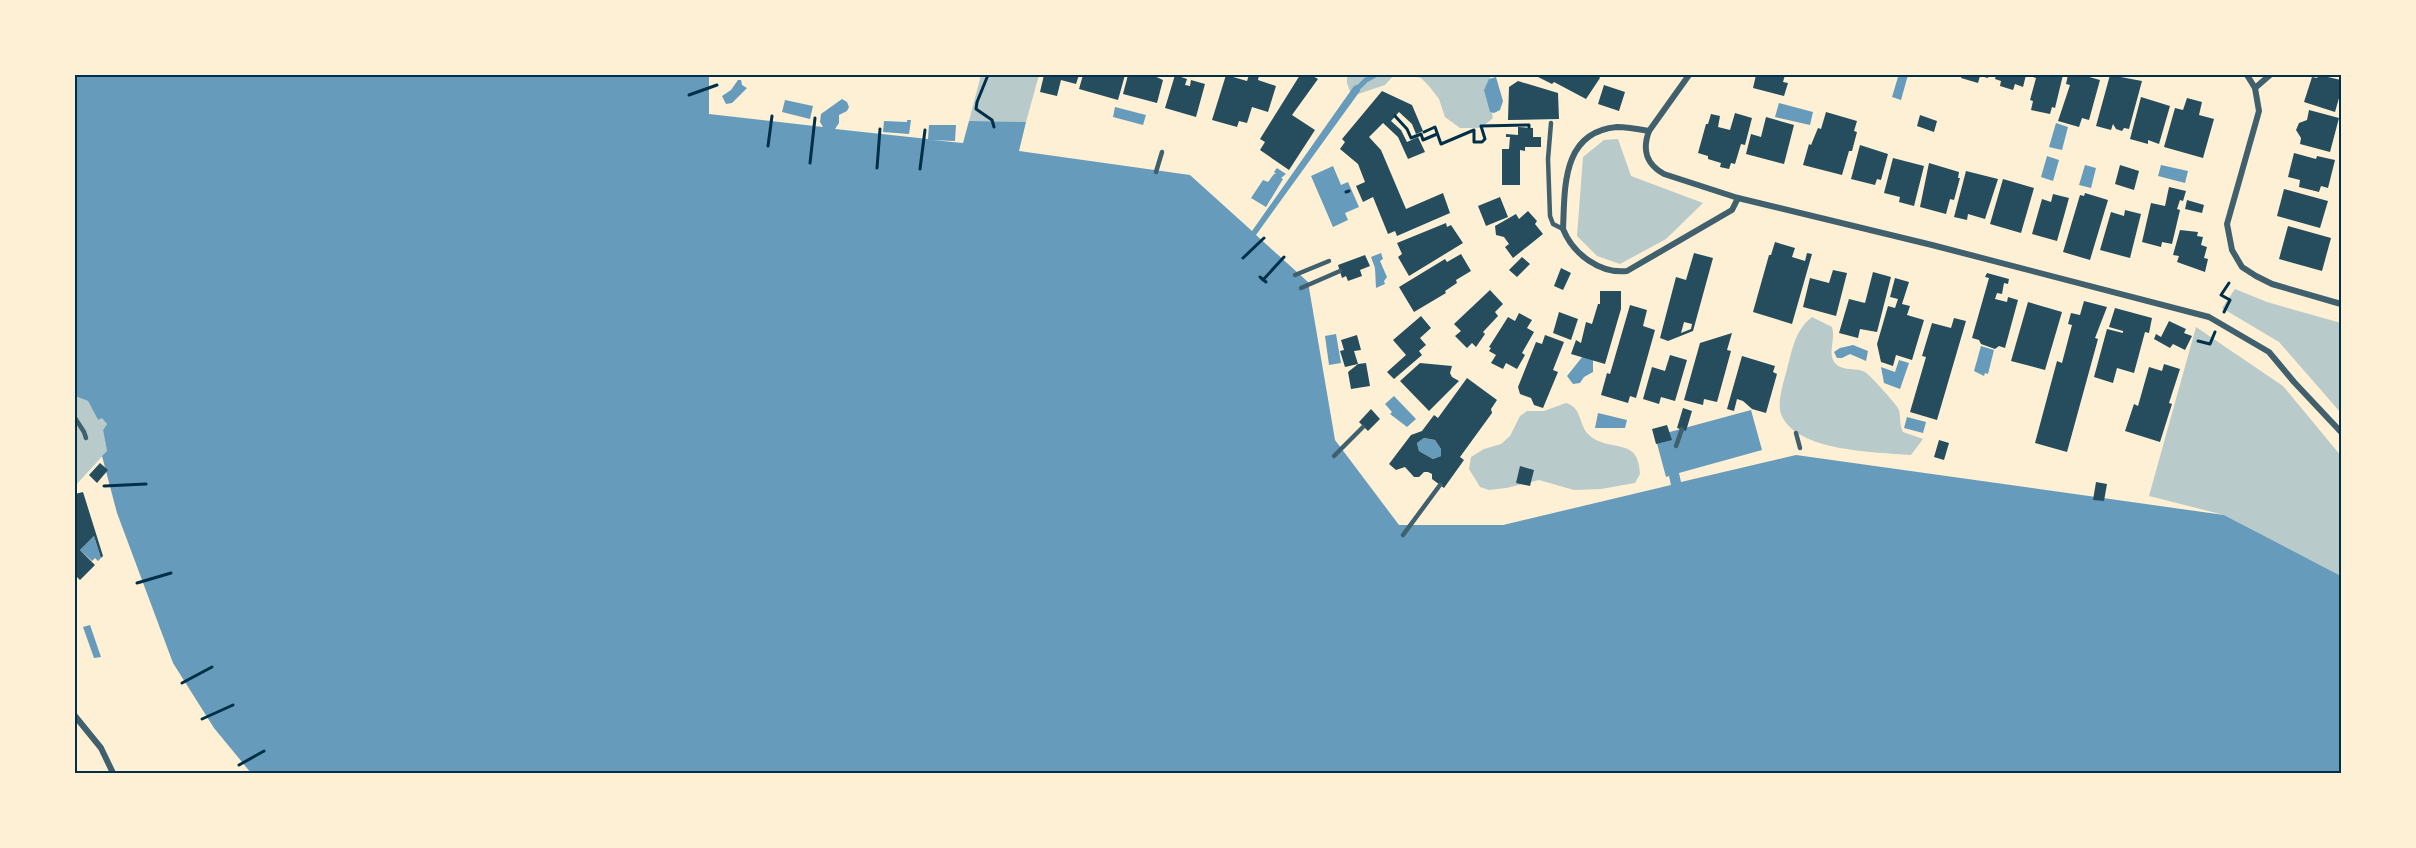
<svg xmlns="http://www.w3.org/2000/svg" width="2416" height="848" font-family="'Times New Roman',serif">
	<rect width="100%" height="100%" fill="#fdf0d5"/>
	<g fill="#b9caca">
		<polygon points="981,75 1039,75 1026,122 969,121"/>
		<polygon points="1347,75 1404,75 1393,76 1385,85 1355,95 1351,94 1347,83"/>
		<polygon points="1410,75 1491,75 1487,88 1493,118 1481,128 1460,128 1445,117 1439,99 1429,86 1421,78"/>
		<polygon points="1618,139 1631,176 1703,203 1666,239 1620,264 1597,256 1577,236 1583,157 1604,140"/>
		<polygon points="2235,289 2267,302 2341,323 2341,413 2279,342 2222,308"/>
		<path d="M1812,317L1832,327C1836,339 1827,353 1835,363C1843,372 1855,367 1865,372C1870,375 1898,406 1899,410C1901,418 1899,424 1903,432L1923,439L1911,455C1876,452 1796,452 1781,414C1777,403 1783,384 1786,373C1792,352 1794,331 1812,317Z"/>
		<polygon points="2196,327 2283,386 2341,456 2341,576 2224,515 2149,496"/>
		<polygon points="75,396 88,401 98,420 102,417 107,424 103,430 107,451 75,486"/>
		<path d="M1566,403C1583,408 1578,426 1590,436C1611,453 1639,436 1640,474L1635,483L1601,489L1574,490L1539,480L1506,488L1489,490L1480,487L1469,469L1471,457L1484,449L1501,444L1510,436L1520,416L1527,411H1544Z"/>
	</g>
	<g fill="#669bbc">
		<polygon points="75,75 709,75 709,114 823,127 820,122 821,114 842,99 847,102 849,107 847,111 839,115 839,123 835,129 928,139 929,125 956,125 955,141 932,140 963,143 969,121 1026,122 1019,151 1190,175 1252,231 1354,86 1360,84 1360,91 1256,235 1308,282 1335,440 1399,525 1503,525 1671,485 1669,476 1666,477 1655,436 1751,410 1762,450 1679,473 1681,482 1796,455 2224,515 2341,576 2341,773 251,773 214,728 173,663 117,513 102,456 107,451 103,430 107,424 102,418 98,420 88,401 75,396"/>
		<polygon points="1896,75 1908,75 1901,100 1892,97 1898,77"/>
		<polygon points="1496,77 1503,101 1500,110 1494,113 1490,112 1484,90 1489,79"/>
		<polygon points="738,80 741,80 742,85 747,88 732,103 726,104 722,96 731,90"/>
		<polygon points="785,100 813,106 810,119 782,112"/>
		<polygon points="1779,103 1813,112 1810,125 1775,117"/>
		<polygon points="1115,107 1146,115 1143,125 1113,117"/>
		<polygon points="907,120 911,120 909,134 883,132 884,121 907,122"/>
		<polygon points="2056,123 2068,127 2062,150 2049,147"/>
		<polygon points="2047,156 2059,160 2053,181 2041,177"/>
		<polygon points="2085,165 2096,168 2091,188 2079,185"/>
		<polygon points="2161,165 2188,171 2185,183 2158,176"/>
		<polygon points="1333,166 1341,185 1348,182 1359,207 1345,213 1348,220 1333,227 1311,176"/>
		<polygon points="1277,168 1286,174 1281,178 1283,179 1266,207 1251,198 1263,180 1268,182 1274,174 1276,174 1274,172"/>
		<polygon points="1381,253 1383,259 1380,261 1387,277 1384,281 1385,284 1376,288 1375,268 1371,257"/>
		<polygon points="1336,334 1341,363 1329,365 1325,336"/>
		<polygon points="1853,345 1868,351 1866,361 1850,354 1842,358 1837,358 1834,352 1840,348"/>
		<polygon points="1981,346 1994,350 1988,374 1985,373 1984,376 1974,371"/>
		<polygon points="1583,356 1593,359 1593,372 1584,377 1580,383 1573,384 1567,376"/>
		<polygon points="1899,360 1909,363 1900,389 1884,383 1881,367 1895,372"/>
		<polygon points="1394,396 1416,419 1407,427 1390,414 1392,412 1385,404"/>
		<polygon points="1598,413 1627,420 1625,428 1595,428"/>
		<polygon points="1907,417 1926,422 1923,433 1904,428"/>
		<polygon points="1424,438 1435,440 1441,449 1441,456 1433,459 1419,451 1417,443"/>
		<polygon points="94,536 101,558 98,561 95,558 92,561 80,550"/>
		<polygon points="90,625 101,657 94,658 83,627"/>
	</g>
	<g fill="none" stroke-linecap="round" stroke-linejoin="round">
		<polyline stroke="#669bbc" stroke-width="5" points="1356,90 1366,80 1375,75"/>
	</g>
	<g fill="#264d5e" fill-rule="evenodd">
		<polygon points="1044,75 1079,75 1076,84 1061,80 1057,96 1040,92"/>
		<polygon points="1083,75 1125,75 1118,100 1079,89"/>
		<polygon points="1128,75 1152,75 1163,80 1157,103 1123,94"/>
		<polygon points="1175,75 1187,79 1185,85 1190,86 1191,80 1205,84 1196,117 1165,108"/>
		<polygon points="1226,75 1247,81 1249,75 1259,75 1258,80 1276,86 1268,112 1252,107 1247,123 1239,121 1237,127 1212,120"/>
		<polygon points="1300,75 1311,75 1318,79 1292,115 1315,130 1289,170 1260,150 1265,142 1260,139"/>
		<polygon points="1534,75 1598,75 1600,78 1586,99 1554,82 1552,84"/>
		<polygon points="1756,75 1785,75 1783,82 1788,83 1784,96 1753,88"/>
		<polygon points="1962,75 1989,75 1988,78 1980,76 1978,83 1961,78"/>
		<polygon points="1996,75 2026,75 2023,87 2015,84 2013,90 2000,86 2001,81 1995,79"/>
		<polygon points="2027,75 2063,75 2055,108 2052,107 2050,114 2031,110 2033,101 2030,100 2036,78"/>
		<polygon points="2068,75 2082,75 2100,80 2089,120 2082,118 2079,127 2058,121 2070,85 2066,84"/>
		<polygon points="2110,75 2142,81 2129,129 2124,128 2122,131 2116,129 2113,124 2111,130 2096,126"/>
		<polygon points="2319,75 2341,80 2341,91 2335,112 2304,102 2312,77 2317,78"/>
		<polygon points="1518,81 1558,93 1559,119 1508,120 1509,87"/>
		<polygon points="1604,85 1625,92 1619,111 1598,104"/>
		<polygon points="1382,91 1412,105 1423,131 1416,134 1412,124 1399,112 1391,121 1401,130 1407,142 1418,137 1425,152 1408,159 1398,137 1383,123 1369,137 1381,150 1406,209 1443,193 1450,213 1397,236 1395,231 1388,234 1373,197 1363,202 1356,186 1365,182 1358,164 1340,149 1345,142 1342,139"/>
		<polygon points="2141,97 2170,106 2159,144 2148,140 2148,144 2130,139"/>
		<polygon points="2187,98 2202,102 2199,115 2214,119 2203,158 2164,147 2175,108 2183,110"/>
		<polygon points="2309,110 2339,118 2330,152 2300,144 2301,138 2296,130 2299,123 2307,120"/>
		<polygon points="1826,112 1857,121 1854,131 1857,132 1852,151 1849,151 1842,175 1803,165 1809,144 1811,145 1818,128 1821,129"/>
		<polygon points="1735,113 1752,118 1745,145 1741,144 1735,164 1731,163 1729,169 1720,167 1721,163 1708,159 1708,156 1698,153 1706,124 1708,124 1711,114 1720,116 1718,127 1730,130"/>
		<polygon points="1920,115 1937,121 1934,132 1917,126"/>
		<polygon points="1766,117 1794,125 1784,164 1746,154 1751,134 1761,137"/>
		<polygon points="1518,127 1533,128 1533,137 1541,137 1541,147 1525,147 1525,151 1520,150 1520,185 1502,185 1502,149 1509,149 1510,137 1506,137 1506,134 1518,135"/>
		<polygon points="1860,145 1888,154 1881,180 1877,179 1875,185 1851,179"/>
		<polygon points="2294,153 2316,159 2317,156 2335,160 2328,188 2321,186 2319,192 2299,187 2300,180 2288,177"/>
		<polygon points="1893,158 1924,166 1914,206 1899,202 1900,197 1884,193"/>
		<polygon points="1929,163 1959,172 1958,178 1960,178 1954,200 1950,199 1946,214 1920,207"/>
		<polygon points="2120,165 2139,171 2134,190 2115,184"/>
		<polygon points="1966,171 1998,179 1985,219 1968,214 1967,220 1954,217"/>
		<polygon points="2003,179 2034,188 2021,233 1990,224"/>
		<polygon points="2169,187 2186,191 2183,201 2180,200 2177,209 2180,210 2172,244 2162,242 2161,247 2142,242 2151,203 2165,206"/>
		<polygon points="2284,189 2328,201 2320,228 2277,216"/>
		<polygon points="2085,193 2108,200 2090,260 2063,252 2080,195 2084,196"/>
		<polygon points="2053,194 2069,198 2057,241 2032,234 2042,199 2051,202"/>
		<polygon points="1500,197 1508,217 1486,226 1478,206"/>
		<polygon points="2187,200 2204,205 2202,213 2185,209"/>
		<polygon points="2125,210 2141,214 2130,258 2100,250 2111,212 2124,216"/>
		<polygon points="1528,211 1537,221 1535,224 1543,234 1513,258 1505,247 1509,244 1504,237 1496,235 1495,226 1516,214 1519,219"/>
		<polygon points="1446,223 1447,227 1451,225 1463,243 1409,276 1398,257 1402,254 1397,243"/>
		<polygon points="2288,226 2331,238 2322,271 2279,259"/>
		<polygon points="2180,230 2198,232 2197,236 2203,237 2201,245 2207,247 2204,258 2208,259 2205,272 2177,262 2179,256 2173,255"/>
		<polygon points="1775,242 1795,248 1792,257 1805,261 1807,253 1812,254 1792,324 1753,312 1769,255 1771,255"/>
		<path d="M1694,253L1713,258L1693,331L1668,341L1660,338L1676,277L1686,280ZM1684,322L1692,324L1691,329L1681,333Z"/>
		<polygon points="1461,254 1471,271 1456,280 1457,283 1445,291 1446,293 1414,312 1399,287 1445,259 1447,262"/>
		<polygon points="1365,255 1370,266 1360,270 1362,276 1348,281 1346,276 1342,278 1338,265"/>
		<polygon points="1522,257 1530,264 1517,277 1509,270"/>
		<polygon points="1561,268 1571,273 1563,290 1554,286"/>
		<polygon points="1833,270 1847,273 1836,316 1803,307 1810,278 1829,283"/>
		<polygon points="1873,272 1891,277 1877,332 1860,329 1858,338 1839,333 1849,299 1865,303"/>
		<polygon points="1987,273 2009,279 2008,284 2004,283 2002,294 1997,293 1995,299 2007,302 2008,297 2018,300 2005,348 1999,346 1995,349 1981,344 1979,340 1972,338 1989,278 1985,277"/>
		<polygon points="1895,278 1909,282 1902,304 1910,306 1907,315 1924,320 1912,360 1896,355 1893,366 1881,362 1877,344 1888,306 1895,308 1898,299 1890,297"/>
		<polygon points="1490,290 1503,304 1495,312 1498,316 1483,332 1485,334 1476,347 1472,343 1467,348 1455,336 1461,331 1454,324"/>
		<polygon points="1600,291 1621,291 1621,309 1605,364 1571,354 1576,340 1581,343 1586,322 1592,324 1598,304 1600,304"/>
		<polygon points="2084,301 2107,307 2095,338 2098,339 2067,452 2035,443 2057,361 2062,363 2072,325 2068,324 2071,313 2080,315"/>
		<polygon points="2028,302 2062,312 2045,370 2011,361"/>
		<polygon points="1630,305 1647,310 1643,326 1655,330 1636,398 1630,396 1628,403 1601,395 1607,373 1610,374"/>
		<polygon points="2115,308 2152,318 2149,333 2145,332 2134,373 2117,368 2113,383 2094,377 2107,329 2123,333 2123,331 2109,327"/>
		<polygon points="1559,312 1578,319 1571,340 1553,333"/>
		<polygon points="1519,313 1532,320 1527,328 1534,332 1522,353 1525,355 1517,369 1506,363 1503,369 1491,363 1496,355 1489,351 1491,348 1489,347 1508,317 1515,321"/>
		<polygon points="1421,316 1431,328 1420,338 1426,345 1419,351 1422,355 1394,379 1387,372 1406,355 1393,340"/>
		<polygon points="1954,318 1966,321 1937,420 1910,412 1926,357 1922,356 1932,323 1951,328"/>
		<polygon points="2169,321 2186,329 2184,333 2192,336 2185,350 2173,344 2170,348 2154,339 2156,334 2161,337"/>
		<polygon points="1732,333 1727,350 1731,351 1717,402 1704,399 1703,405 1684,400 1700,343"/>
		<polygon points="1357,335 1361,350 1354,351 1358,364 1345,367 1340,351 1344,350 1341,340"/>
		<polygon points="1545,335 1564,342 1553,370 1558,372 1543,408 1534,405 1531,398 1520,394 1518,387 1536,342 1542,344"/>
		<polygon points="1670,355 1687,360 1675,401 1661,397 1659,404 1643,399 1652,367 1665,371"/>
		<polygon points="1742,356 1775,366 1773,372 1777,374 1766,413 1752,409 1743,401 1737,399 1734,411 1727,409"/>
		<polygon points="1366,363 1370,386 1351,389 1348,372 1358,364"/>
		<polygon points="1420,363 1452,366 1450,373 1452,377 1459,381 1429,411 1400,381"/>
		<polygon points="2164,364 2180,369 2169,403 2172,404 2160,442 2125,431 2134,404 2138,406 2149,367 2162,371"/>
		<path d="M1467,378L1497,400L1491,409L1492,413L1460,457L1464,460L1444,488L1432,479V474L1428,472H1424L1419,477H1414L1405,467L1396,470L1389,464L1411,435L1422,431L1434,415L1438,418ZM1424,438L1435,440L1441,449V456L1433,459L1419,451L1417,443Z"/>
		<polygon points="1683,408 1692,411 1686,431 1677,428"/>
		<polygon points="1371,409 1380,419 1368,431 1359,422"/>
		<polygon points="1667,425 1672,440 1656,444 1652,429"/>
		<polygon points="1939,440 1949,443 1944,460 1934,457"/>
		<polygon points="100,463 108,470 97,483 89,475"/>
		<polygon points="1520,466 1534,470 1530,486 1516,483"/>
		<polygon points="2096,482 2107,484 2104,501 2093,500"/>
		<polygon points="83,492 103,556 101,558 94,536 80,550 95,565 80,580 75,575 75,494"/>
	</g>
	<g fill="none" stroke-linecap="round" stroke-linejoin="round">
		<g stroke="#003049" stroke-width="3">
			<polyline points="988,75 977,102 976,109 992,120 994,127"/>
			<polyline points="689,95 717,85"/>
			<polyline points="1395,116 1407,129 1411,138 1421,134 1423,140 1437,134"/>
			<polyline points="1424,132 1435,127 1441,144 1474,130 1474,142 1482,142 1485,139 1481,126 1529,125 1529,127"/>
			<polyline points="768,146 772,116"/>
			<polyline points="810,163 815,118"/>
			<polyline points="877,168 880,129"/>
			<polyline points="920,169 925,130"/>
			<polyline points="1346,192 1349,191"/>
			<polyline points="1243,258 1264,238"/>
			<polyline points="1260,277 1266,282"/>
			<polyline points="1263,280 1284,257"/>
			<polyline points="2224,312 2230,300 2221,295 2229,283"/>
			<polyline points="2198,341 2210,344 2215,332"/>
			<polyline points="104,486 146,484"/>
			<polyline points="137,583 171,573"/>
			<polyline points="182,683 212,667"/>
			<polyline points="202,719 233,705"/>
			<polyline points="239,765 264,751"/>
		</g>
		<g stroke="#3f606c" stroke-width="4.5">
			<polyline points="1551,123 1548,159 1550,216 1553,224 1563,229"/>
			<polyline points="1156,172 1162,152"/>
			<polyline points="1295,275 1329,261"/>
			<polyline points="1301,288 1340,271"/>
			<polyline points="75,418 84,432 86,438"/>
			<polyline points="1796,433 1800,448"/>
			<polyline points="1676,446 1682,429"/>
			<polyline points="1334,456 1363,427"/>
			<polyline points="1403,535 1440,485"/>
		</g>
		<g stroke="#3f606c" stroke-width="6">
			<path d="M1689,75L1649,131C1642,150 1646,164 1664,174L1738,198L1932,245L2209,317L2269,352L2294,382L2341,432"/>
			<polyline points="2247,75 2255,88 2259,111 2227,224 2232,250 2242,267 2256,276 2272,284 2341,304"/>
			<polyline points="2255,88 2270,75"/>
			<path d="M1649,131C1638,129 1627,127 1617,127C1561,132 1565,189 1563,229C1573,254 1600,274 1627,271L1732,210L1738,198"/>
			<polyline points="75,716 101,748 113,773"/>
		</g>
	</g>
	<rect width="2416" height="848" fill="none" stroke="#fdf0d5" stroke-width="153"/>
	<rect x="76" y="76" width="2264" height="696" fill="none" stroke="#003049" stroke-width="2"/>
</svg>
